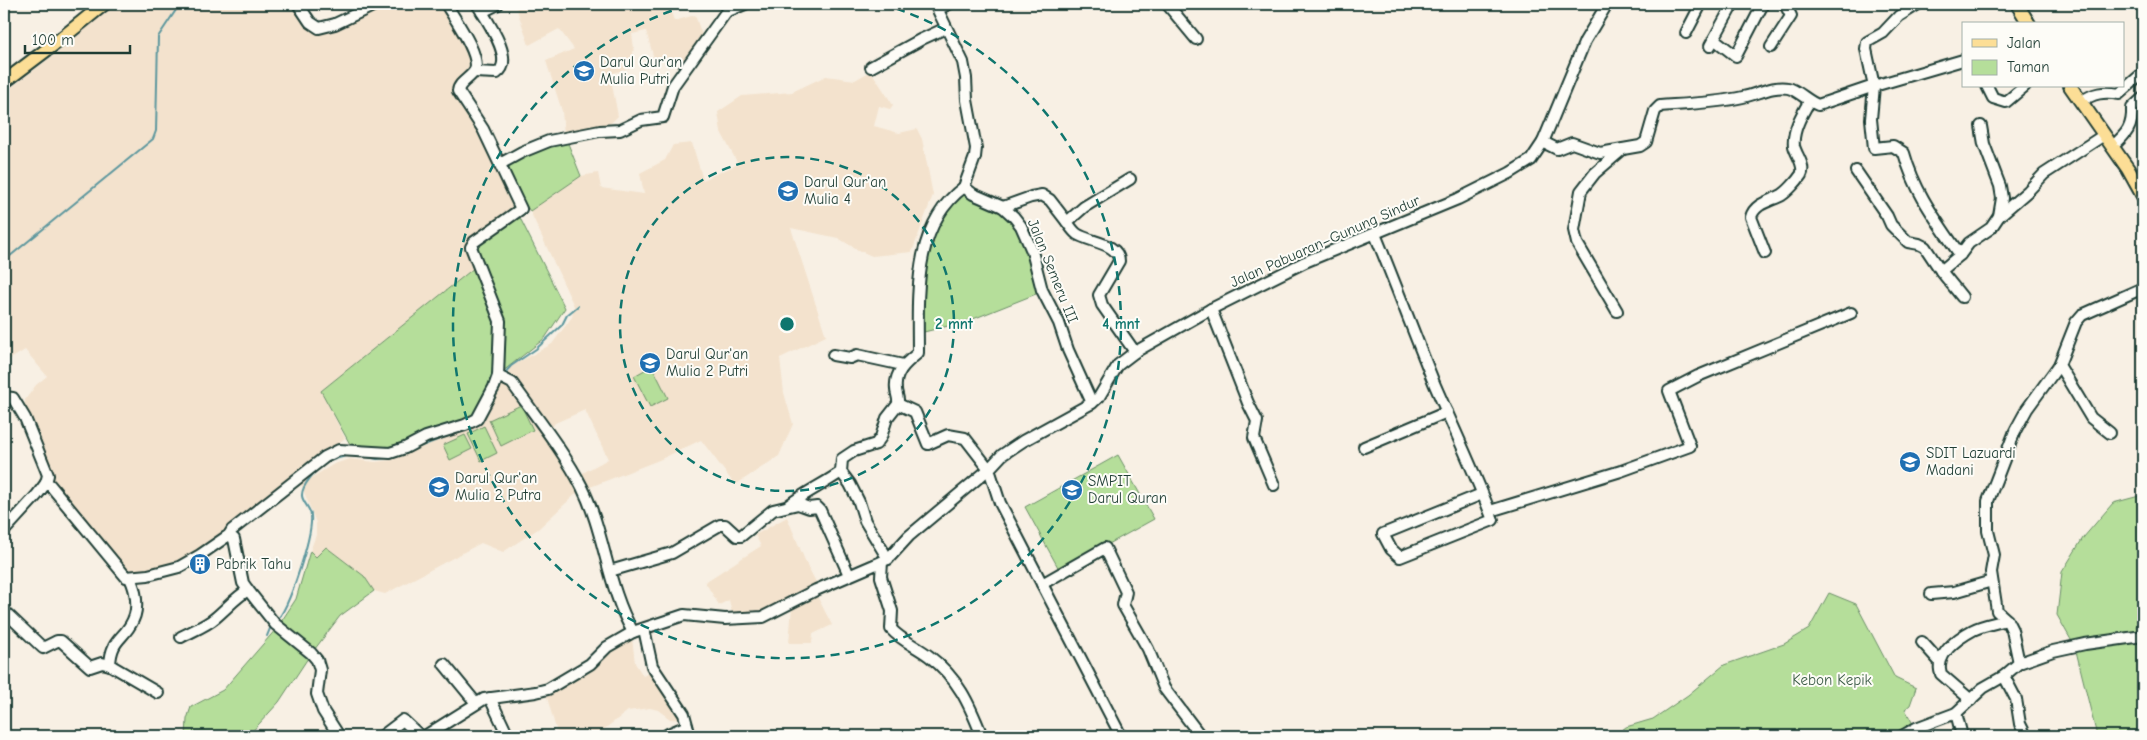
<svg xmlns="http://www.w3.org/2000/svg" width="2147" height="740" font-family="'Comic Neue',sans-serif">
	<rect width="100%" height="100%" fill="#f8f0e4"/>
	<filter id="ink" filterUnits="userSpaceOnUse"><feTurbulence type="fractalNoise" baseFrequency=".02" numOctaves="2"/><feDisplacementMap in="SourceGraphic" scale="10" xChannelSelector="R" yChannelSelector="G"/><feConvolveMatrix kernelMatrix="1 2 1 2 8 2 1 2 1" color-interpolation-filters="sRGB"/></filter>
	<g filter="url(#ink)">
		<g fill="#f3e2cd">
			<polygon points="114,4 296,4 312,26 325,32 348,25 384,4 442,4 461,36 470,62 468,74 452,91 476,118 516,204 511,211 469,242 465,250 474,268 321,391 345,438 204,551 168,568 129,575 51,484 25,414 25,400 36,385 47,376 25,350 4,363 4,93 72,41"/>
			<polygon points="515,4 684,4 685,7 671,12 674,21 695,15 703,38 682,68 671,57 655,62 646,31 632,34 634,48 630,68 610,74 618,116 612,122 599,128 564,135 562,111 546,61 574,49 559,29 529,45"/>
			<polygon points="871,71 893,105 890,109 879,106 874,126 899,133 917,129 922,139 933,195 912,252 872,256 858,250 838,238 791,228 826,336 780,358 784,393 793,424 779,456 735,485 701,440 659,460 585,489 579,475 608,459 585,410 555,423 549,431 507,373 510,367 552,344 572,317 574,306 530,211 581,176 598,173 601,188 644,194 640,173 665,160 673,145 692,143 703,180 738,164 721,132 718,112 742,96 792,92 826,76 855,80"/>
			<polygon points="500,382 510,385 540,426 543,436 579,491 538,529 503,552 481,543 385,594 374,591 364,576 326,547 316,557 310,551 316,535 316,523 301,484 334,464 350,459 375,462 393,460 438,440 464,432 484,420"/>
			<polygon points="787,517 806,563 817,584 759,614 733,617 729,600 719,605 705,582 761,546 755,535"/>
			<polygon points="816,594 832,625 813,634 812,643 789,643 792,607"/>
			<polygon points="632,638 635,663 643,676 652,671 684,720 670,719 658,710 650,708 628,711 595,736 558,736 546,694 615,647"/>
		</g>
		<g fill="#b5de9a" stroke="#6a8e67">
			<polygon points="567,141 581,176 530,211 522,200 504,164 557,143"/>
			<polygon points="958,190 1014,215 1028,246 1041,292 968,321 916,334 915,277 924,242 933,215"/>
			<polygon points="518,214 565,308 545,338 502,372 503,333 475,246"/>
			<polygon points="474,268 495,317 497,338 492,381 471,420 381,450 351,446 321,391"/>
			<polygon points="652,366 668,398 650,407 634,376"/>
			<polygon points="521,405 533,430 501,446 489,420"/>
			<polygon points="484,426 497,453 481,461 468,434"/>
			<polygon points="465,435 472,449 450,460 443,445"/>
			<polygon points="1118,455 1154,519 1060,571 1025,507"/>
			<polygon points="2143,495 2143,618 2136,626 2143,654 2143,736 2097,736 2075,647 2057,615 2062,572 2083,538 2113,503"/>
			<polygon points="326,547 364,576 374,591 340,616 308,658 279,702 248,736 186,736 187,719 191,707 223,690 277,628 296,599 310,551 316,557"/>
			<polygon points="1829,593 1856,604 1895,678 1916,688 1910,705 1905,709 1913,724 1890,736 1614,736 1626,727 1653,719 1688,695 1724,665 1784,644 1809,629"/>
		</g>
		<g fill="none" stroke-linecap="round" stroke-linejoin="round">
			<g stroke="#5d979e" stroke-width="2">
				<polyline points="4,261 153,139 156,131 158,37 180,4"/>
				<polyline points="503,375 511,366 536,349 562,325 567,315 578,306"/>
				<polyline points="411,450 453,434"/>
				<polyline points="362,456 377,459 387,458"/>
				<path d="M276,621C289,610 313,534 311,516C311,509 303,503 302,496C301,486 316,470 323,465C329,460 341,458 348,455"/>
				<polyline points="267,636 271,626"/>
			</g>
			<g stroke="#1f3d34" stroke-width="14">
				<g id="minor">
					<polyline points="298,4 310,22 319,28 335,24 377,4"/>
					<polyline points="935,4 963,62 966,78 967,100 976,148 975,157 964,187 973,194 1003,207 1014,217 1021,226 1032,251 1042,290 1059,323 1068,350 1092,403"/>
					<polyline points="1167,4 1196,39"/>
					<polyline points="938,9 949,4"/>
					<polyline points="482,12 498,4"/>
					<polyline points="1686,33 1701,4"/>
					<polyline points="1714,39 1736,56 1763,4"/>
					<polyline points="1710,46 1733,4"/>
					<polyline points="1771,47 1791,16 1785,4"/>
					<polyline points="871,67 922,39 946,28"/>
					<path d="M474,72L497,73C516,60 486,19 477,4"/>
					<polyline points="1987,86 1993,98 2006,102 2025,86"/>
					<path d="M2081,102C2093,93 2104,91 2119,94L2143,73"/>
					<path d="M1543,142L1557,149L1572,143L1600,153L1640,146L1646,142L1655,111L1660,106C1688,104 1716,103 1743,97C1758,94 1773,85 1788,88C1798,90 1807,101 1818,105L1874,86L1866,49L1867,42L1883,33L1899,16L1918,4"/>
					<path d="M2112,147C2126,134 2133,128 2132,108L2143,98"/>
					<polyline points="500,164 522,152 549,141 600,131 620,130 641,120 663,117 673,86 721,19 726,12 745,4"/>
					<polyline points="1856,171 1887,216 1891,225 1908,242 1919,244 1925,247 1941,271"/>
					<path d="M1130,179L1084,207L1067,222C1070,226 1073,231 1077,234C1089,242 1119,243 1119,261L1099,295L1102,305L1135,352"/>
					<polyline points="1003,207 1031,197 1042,195 1050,200 1067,222"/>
					<polyline points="1999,216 2028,191 2044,174 2104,135"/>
					<path d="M1375,234C1395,283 1414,333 1434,383C1454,429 1475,473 1493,520L1400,557L1391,549L1383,534L1482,494"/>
					<path d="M1765,253L1751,217C1755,203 1771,201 1782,195C1788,191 1797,181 1801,175C1806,166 1796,155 1794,146C1792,131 1802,114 1809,102"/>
					<polyline points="1960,255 1969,243 1991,228 1999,216 2002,198 2000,186 1984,144 1981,126"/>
					<path d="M1962,297L1941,271L1960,255C1937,221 1915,193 1904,153L1893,146L1874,148L1871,119L1874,86L1963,60"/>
					<polyline points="1211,309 1248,403 1257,421 1254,438 1274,485"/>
					<polyline points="1617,311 1577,243 1574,230 1581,191 1595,173 1623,149"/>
					<polyline points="833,355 850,358 857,355 903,365"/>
					<polyline points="2059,365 2091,418 2110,433"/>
					<path d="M498,376L512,383C534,414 565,453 582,487C605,533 607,587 633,632"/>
					<polyline points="4,397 13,398 25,418 48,475 46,483"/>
					<polyline points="898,404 915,412 928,444 948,435 965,438 989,469 1000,503 1121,736"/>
					<polyline points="1364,447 1447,412"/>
					<path d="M789,505C806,492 824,484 841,472"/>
					<polyline points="1490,511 1621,471 1690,446 1669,391 1698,376 1851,313"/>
					<path d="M4,531L37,495L46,483L50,485L126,577L148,575L179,567L200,555L229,535L232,530L325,457L339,450L390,453L405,448L426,437L465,425L477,419L494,387L498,376L500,321L471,247L474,242L521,209L483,129L458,91C459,82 471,78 475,70C481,55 454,18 446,4"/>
					<polyline points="229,535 234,539 243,583 248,590 275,624 311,653 317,660 320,670 317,694 323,711 339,736"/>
					<path d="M888,559L865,521L859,502L850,484L841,472L842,459L854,451L876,444L881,437L887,418L898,404C899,398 896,394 896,389C894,372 907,362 918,353C918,296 912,226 964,187"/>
					<path d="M882,562L881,577L892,611L891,629C902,641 916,646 929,656C958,678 969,703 982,736"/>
					<polyline points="610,571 672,553 720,525 725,525 737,536 741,536 773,510 798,504 809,508 817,507 820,510 849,575"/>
					<polyline points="1042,584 1105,548 1126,592 1123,605 1148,649 1164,688 1199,734 1195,736"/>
					<polyline points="1931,594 1954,592 1992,581"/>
					<polyline points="4,611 43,648 57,641 61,641 90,667 102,663 110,665 158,693"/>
					<polyline points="644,629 652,666 684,714 690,736"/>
					<path d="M181,637C192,631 206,626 215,618C227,608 235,598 248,590"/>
					<polyline points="1922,642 1940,662"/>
					<polyline points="2019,663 2012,630 2007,620 1997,611 1991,572 1994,555 1988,531 1988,501 2015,431 2027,409 2059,365 2076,322 2082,315 2091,311 2143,288"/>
					<polyline points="444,664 476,703"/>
					<path d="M110,665C111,638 124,640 133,620C139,608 136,590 130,578"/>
					<polyline points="2004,676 2016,699 2020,724 2026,736"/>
					<polyline points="490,698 508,736"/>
					<path d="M1971,700L1941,674C1934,655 1958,638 1973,630C1983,625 1996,623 2007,620"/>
					<polyline points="1956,713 1962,736"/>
					<polyline points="668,734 687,726"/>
					<polyline points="382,736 403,720 420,736"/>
					<polyline points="425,736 484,699 536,692 548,689 590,664 607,647 633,632 684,615 725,619 763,617 816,590 888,559 909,536 989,469 1002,455 1023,441 1092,403 1099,397 1118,365 1135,352 1211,309 1305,262 1458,199 1510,173 1531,160 1543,142 1585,41 1607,4"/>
					<polyline points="1902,736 1916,728 1956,713 1983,688 2004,676 2019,663 2053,651 2085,644 2143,636"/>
				</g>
			</g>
			<g stroke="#1f3d34" stroke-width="16">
				<g id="major">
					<polyline points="2017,4 2029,24"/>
					<polyline points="4,82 57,42 104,4"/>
					<polyline points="2070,86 2128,169 2143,196"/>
				</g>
			</g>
			<use href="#minor" stroke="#fdfcf7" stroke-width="10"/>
			<use href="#major" stroke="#fcde96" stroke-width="12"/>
		</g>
	</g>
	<g fill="none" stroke="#0f766e" stroke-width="2.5" stroke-dasharray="9 6">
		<circle cx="787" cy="324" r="167"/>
		<path d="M882 4A334 334 0 1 1 692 4"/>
	</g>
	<defs>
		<g id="school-disc" transform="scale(1.125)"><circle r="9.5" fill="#1f6fb2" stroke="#fdfcf7"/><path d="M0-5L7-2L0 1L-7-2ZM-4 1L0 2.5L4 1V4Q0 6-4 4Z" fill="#fff"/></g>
		<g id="building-disc" transform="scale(1.125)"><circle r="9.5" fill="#1f6fb2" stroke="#fdfcf7"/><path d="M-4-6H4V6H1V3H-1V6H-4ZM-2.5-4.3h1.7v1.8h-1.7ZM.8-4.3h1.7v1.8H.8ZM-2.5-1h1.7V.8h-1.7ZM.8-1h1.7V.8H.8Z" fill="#fff"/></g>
	</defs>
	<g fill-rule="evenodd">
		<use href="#school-disc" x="584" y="71"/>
		<use href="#school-disc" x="788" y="191"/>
		<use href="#school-disc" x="650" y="363"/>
		<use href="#school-disc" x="1910" y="462"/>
		<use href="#school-disc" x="439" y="487"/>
		<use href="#school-disc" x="1072" y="490"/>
		<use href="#building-disc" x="200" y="564"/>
	</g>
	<g text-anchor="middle" stroke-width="4" stroke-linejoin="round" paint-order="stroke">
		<g font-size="15" fill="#1f3d34" stroke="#fdfcf7" text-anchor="start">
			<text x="600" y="67">Darul Qur'an<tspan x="600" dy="17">Mulia Putri</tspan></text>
			<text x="804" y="187">Darul Qur'an<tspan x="804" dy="17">Mulia 4</tspan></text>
			<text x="666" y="359">Darul Qur'an<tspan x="666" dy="17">Mulia 2 Putri</tspan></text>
			<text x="1926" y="458">SDIT Lazuardi<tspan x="1926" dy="17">Madani</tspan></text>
			<text x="455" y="483">Darul Qur'an<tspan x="455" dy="17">Mulia 2 Putra</tspan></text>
			<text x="1088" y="486">SMPIT<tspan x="1088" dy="17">Darul Quran</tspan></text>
			<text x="216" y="569">Pabrik Tahu</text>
		</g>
		<g font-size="15" fill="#1f3d34" stroke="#fdfcf7">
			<text transform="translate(1325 241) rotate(-24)" y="5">Jalan Pabuaran–Gunung Sindur</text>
			<text transform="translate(1053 271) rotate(68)" y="5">Jalan Semeru III</text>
		</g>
		<g font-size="15" fill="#3d5d48" stroke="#fdfcf7">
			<text x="1832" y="685">Kebon Kepik</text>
		</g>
	</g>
	<circle cx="787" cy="324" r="8" fill="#0f766e" stroke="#fdfcf7" stroke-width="2.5"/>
	<g font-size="15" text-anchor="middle" font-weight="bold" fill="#0f766e" stroke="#fdfcf7" stroke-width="4" stroke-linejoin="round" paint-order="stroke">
		<text x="954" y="329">2 mnt</text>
		<text x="1121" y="329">4 mnt</text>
	</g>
	<rect width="2147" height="740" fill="none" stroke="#fdfcf7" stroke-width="20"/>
	<rect x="10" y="10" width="2127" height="720" fill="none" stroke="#1f3d34" stroke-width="2" filter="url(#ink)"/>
	<rect x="1962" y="22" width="162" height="65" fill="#fdfcf7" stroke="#a4b0a9"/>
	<rect x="1972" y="39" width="25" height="8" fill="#fcde96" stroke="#a4b0a9"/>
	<text x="2007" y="48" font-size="15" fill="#1f3d34">Jalan</text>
	<rect x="1972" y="60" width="25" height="15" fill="#b5de9a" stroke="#a4b0a9"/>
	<text x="2007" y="72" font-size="15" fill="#1f3d34">Taman</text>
	<path d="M25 45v8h105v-8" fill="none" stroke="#1f3d34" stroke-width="2.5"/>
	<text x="32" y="45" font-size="15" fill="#1f3d34" stroke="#fdfcf7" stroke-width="4" paint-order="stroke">100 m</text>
</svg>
